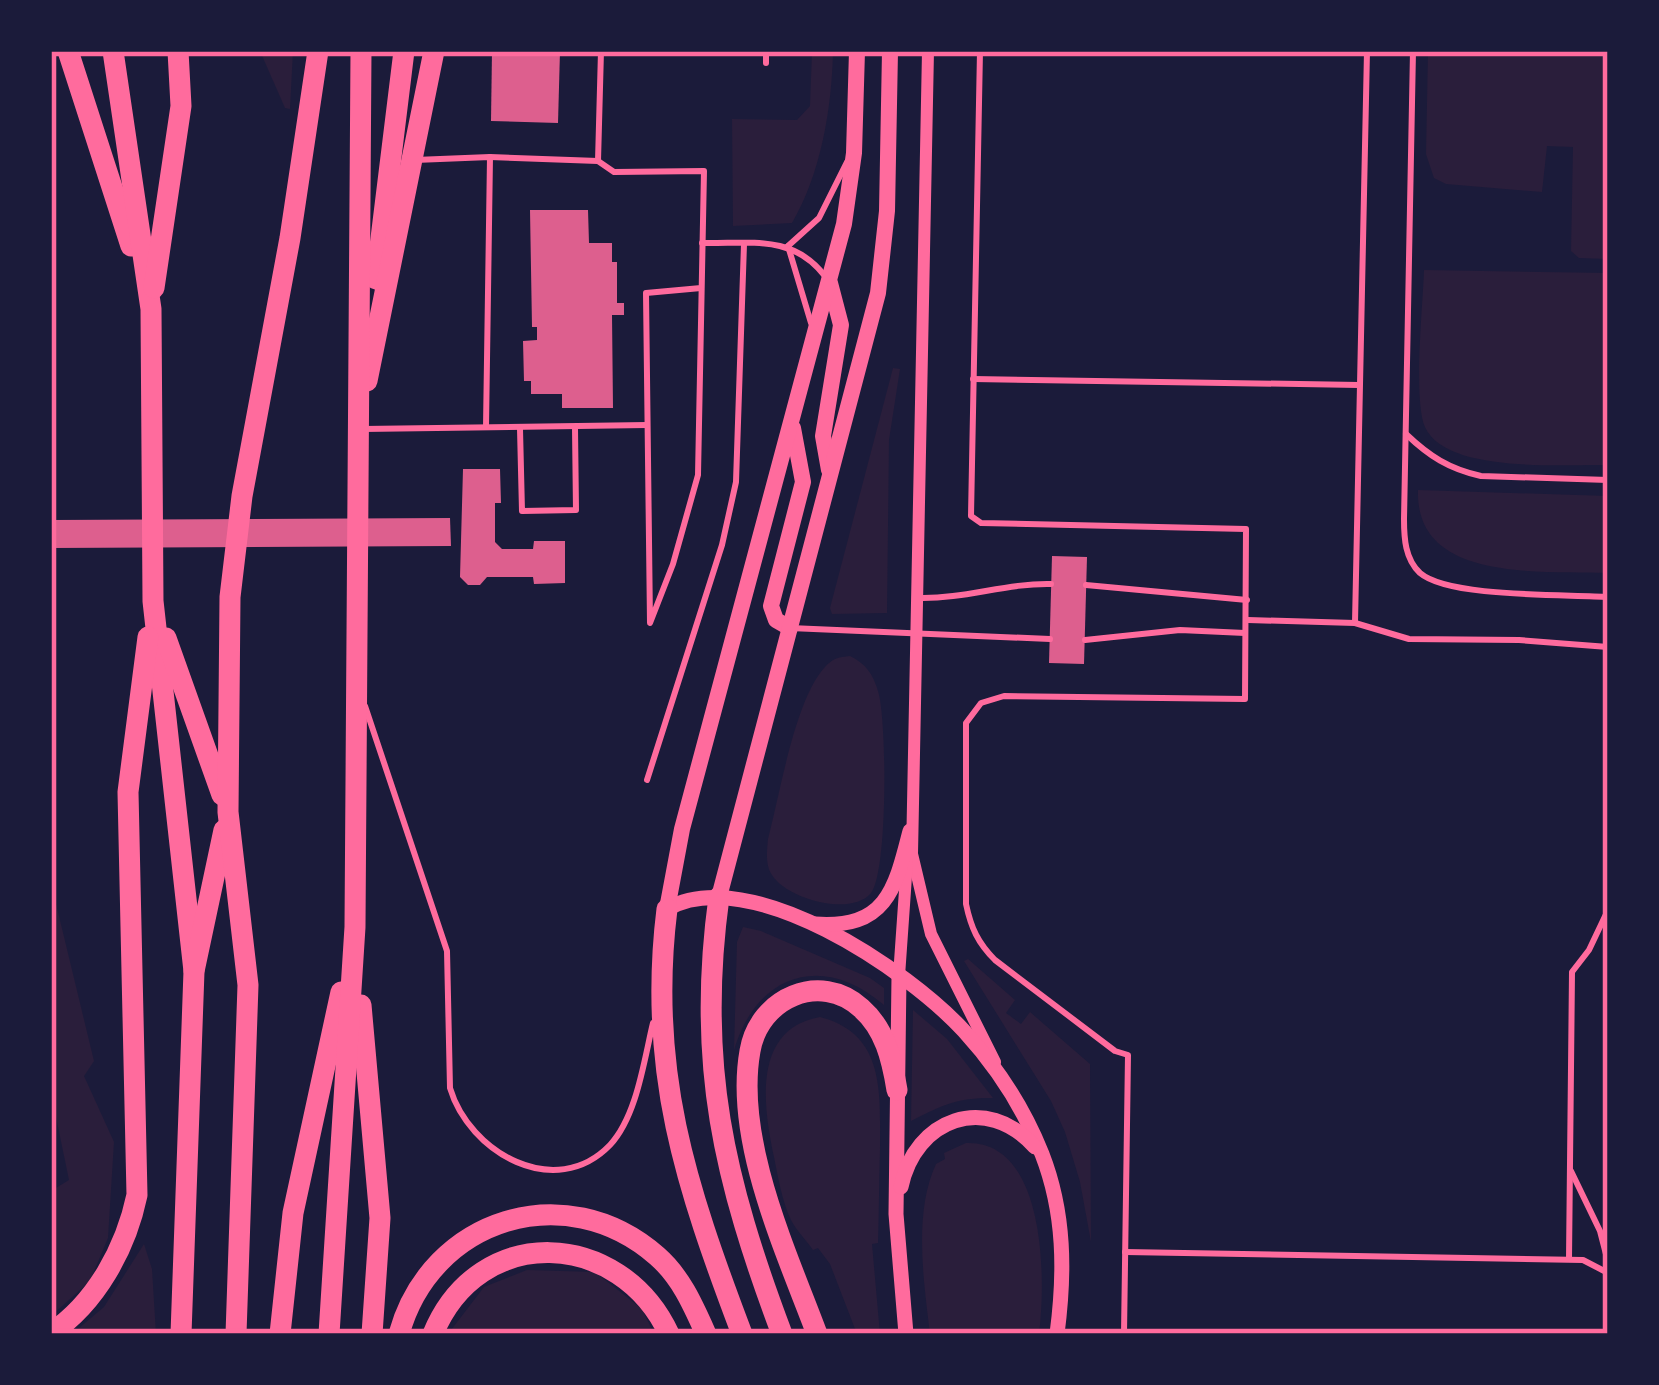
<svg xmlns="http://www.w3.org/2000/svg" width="1659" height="1385" font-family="Montserrat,sans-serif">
	<rect width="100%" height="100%" fill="#1b1b3a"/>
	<g fill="#2a1e3b">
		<polygon points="260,51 293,51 290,109 285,108"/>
		<path d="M812,51H833C832,107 821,174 792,223L733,226L732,119L797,120L810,106Z"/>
		<polygon points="1428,51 1608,51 1608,259 1579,258 1571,251 1573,147 1547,146 1542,192 1446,184 1434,178 1426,154"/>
		<path d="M1424,270L1608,273V465C1564,464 1446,474 1425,427C1413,400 1423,304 1424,270Z"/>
		<polygon points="893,368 900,369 889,440 887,613 832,614 830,608"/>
		<path d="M1418,490L1608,496V573C1544,570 1415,584 1418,490Z"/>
		<path d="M850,656C866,664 873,674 878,691C887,718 888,872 871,893C851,917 787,899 772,875C765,865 767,850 768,839C780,794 795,699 825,667C833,658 839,657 850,656Z"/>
		<polygon points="51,883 94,1061 84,1076 114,1142 108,1238 90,1281 51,1316 51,1191 69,1180 51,1093"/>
		<path d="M743,927L761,931L870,978L884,988V1005C823,952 757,973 734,1050L737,942Z"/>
		<polygon points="968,959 1015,1000 1006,1013 1021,1024 1030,1012 1090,1064 1091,1242 1080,1182 1065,1132 1051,1101 964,961"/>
		<path d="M913,1010L947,1039L993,1098C958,1097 940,1106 911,1121Z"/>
		<path d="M820,1017C886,1034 880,1094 880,1149C879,1180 879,1212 878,1243L872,1244L880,1334H857L830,1264L818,1248L813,1250C806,1240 796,1230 791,1220C782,1201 778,1177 774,1157C763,1106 752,1029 820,1017Z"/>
		<path d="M966,1143C1046,1140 1046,1279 1039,1334H930C924,1283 913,1213 936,1164L945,1159L944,1153Z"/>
		<polygon points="144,1244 152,1269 156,1334 72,1334 104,1307"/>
		<polygon points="527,1270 595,1272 642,1309 654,1334 448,1334 484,1287"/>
	</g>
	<g fill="#dd5f8e">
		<polygon points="492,51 560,51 558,123 491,121"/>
		<polygon points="530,210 588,210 589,243 612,243 612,262 617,262 617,303 624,303 624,315 612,315 613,408 562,408 562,394 531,394 531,381 524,381 523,341 537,340 537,327 532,327"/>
		<polygon points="463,469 500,469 501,503 495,503 495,542 502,549 533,549 534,541 565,541 565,583 534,584 533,577 487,577 480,585 468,585 460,577"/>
		<polygon points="450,518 451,546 51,548 51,520"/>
		<polygon points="1052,556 1087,557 1084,664 1049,663"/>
	</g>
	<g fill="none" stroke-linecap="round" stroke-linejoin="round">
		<g stroke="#ff6b9d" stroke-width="6">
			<path d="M980,51L971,516L981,523L1246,529L1245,699L1004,696L981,703L966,723V904C971,928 978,943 995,960L1115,1051L1128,1055L1124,1334"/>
			<path d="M1413,51L1404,519C1404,538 1405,559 1420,573C1449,598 1566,594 1608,597"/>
			<polyline points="766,63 766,51"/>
			<polyline points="490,157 598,161 614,172 704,171 698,475 673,564 650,623 646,293 701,288"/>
			<polyline points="415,160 490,157 486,427"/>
			<polyline points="598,161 601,51"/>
			<path d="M702,243C750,244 792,234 824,275"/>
			<polyline points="788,246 819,218 847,162"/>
			<polyline points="788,246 811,323"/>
			<polyline points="973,379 1359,385"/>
			<polyline points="363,429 647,425"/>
			<polyline points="520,429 522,511 576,510 575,428"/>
			<path d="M1406,434C1429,456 1449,469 1481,476L1608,480"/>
			<polyline points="1086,585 1247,600"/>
			<path d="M919,598C965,599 1006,583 1051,584"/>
			<polyline points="1248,620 1355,623 1409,639 1519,640 1608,647"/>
			<polyline points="1355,623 1367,51"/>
			<polyline points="790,628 1050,639"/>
			<polyline points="1085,640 1180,630 1245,633"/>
			<path d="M365,706L447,951L450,1088C469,1152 555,1202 610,1145C637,1116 644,1060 653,1023"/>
			<polyline points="647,780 722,545 736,482 744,244"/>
			<polyline points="1571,1171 1600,1231 1608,1262"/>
			<polyline points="1125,1252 1583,1260 1608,1273"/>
			<polyline points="1569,1259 1572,972 1589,950 1608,910"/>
		</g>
		<g stroke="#ff6b9d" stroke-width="12">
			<polyline points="928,51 912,854 931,934 995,1062"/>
			<polyline points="899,976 907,862"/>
		</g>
		<g stroke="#ff6b9d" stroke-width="15">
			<path d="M667,909C750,862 909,971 964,1031C997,1067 1024,1109 1042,1154C1065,1213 1065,1273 1057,1334"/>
			<path d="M815,924C886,929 895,890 910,831"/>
			<polyline points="899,976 896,1214 906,1334"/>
			<path d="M901,1187C915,1119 986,1092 1035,1147"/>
		</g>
		<g stroke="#ff6b9d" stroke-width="16">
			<polyline points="829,470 823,436 841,325 830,283"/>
			<polyline points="790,628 776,620 771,606 803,482 793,428"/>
			<polyline points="719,897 878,293 887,211 890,51"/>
			<polyline points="667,909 682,829 844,224 854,153 857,51"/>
		</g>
		<g stroke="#ff6b9d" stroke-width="21">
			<polyline points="68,51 131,246"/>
			<polyline points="113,51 151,309 153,601 194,971"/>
			<polyline points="376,279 404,51"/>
			<polyline points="154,288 181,106 178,51"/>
			<polyline points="367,381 434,51"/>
			<polyline points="166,638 222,795"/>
			<path d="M719,897C696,1063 724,1180 782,1334"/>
			<path d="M667,909C647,1070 686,1186 742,1334"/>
			<polyline points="361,1005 380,1218 372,1334"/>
			<path d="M51,1333C96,1303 126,1248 137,1195L128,792L148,637"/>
			<polyline points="181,1334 194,971 224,830"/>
			<polyline points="236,1334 248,985 228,812 230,597 242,496 290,238 318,51"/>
			<polyline points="280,1334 293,1213 341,992"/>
			<polyline points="329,1334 355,927 361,51"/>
			<path d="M399,1334C431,1218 566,1176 657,1256C681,1277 693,1305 706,1334"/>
			<path d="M433,1334C479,1222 620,1229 669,1334"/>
			<path d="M817,1334C786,1251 734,1140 750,1051C759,998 820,971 861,1008C885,1029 892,1059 897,1090"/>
		</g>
	</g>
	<rect width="1659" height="1385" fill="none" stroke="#1b1b3a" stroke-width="108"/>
	<rect x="54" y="54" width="1551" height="1277" fill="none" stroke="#ff6b9d" stroke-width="4.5"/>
</svg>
